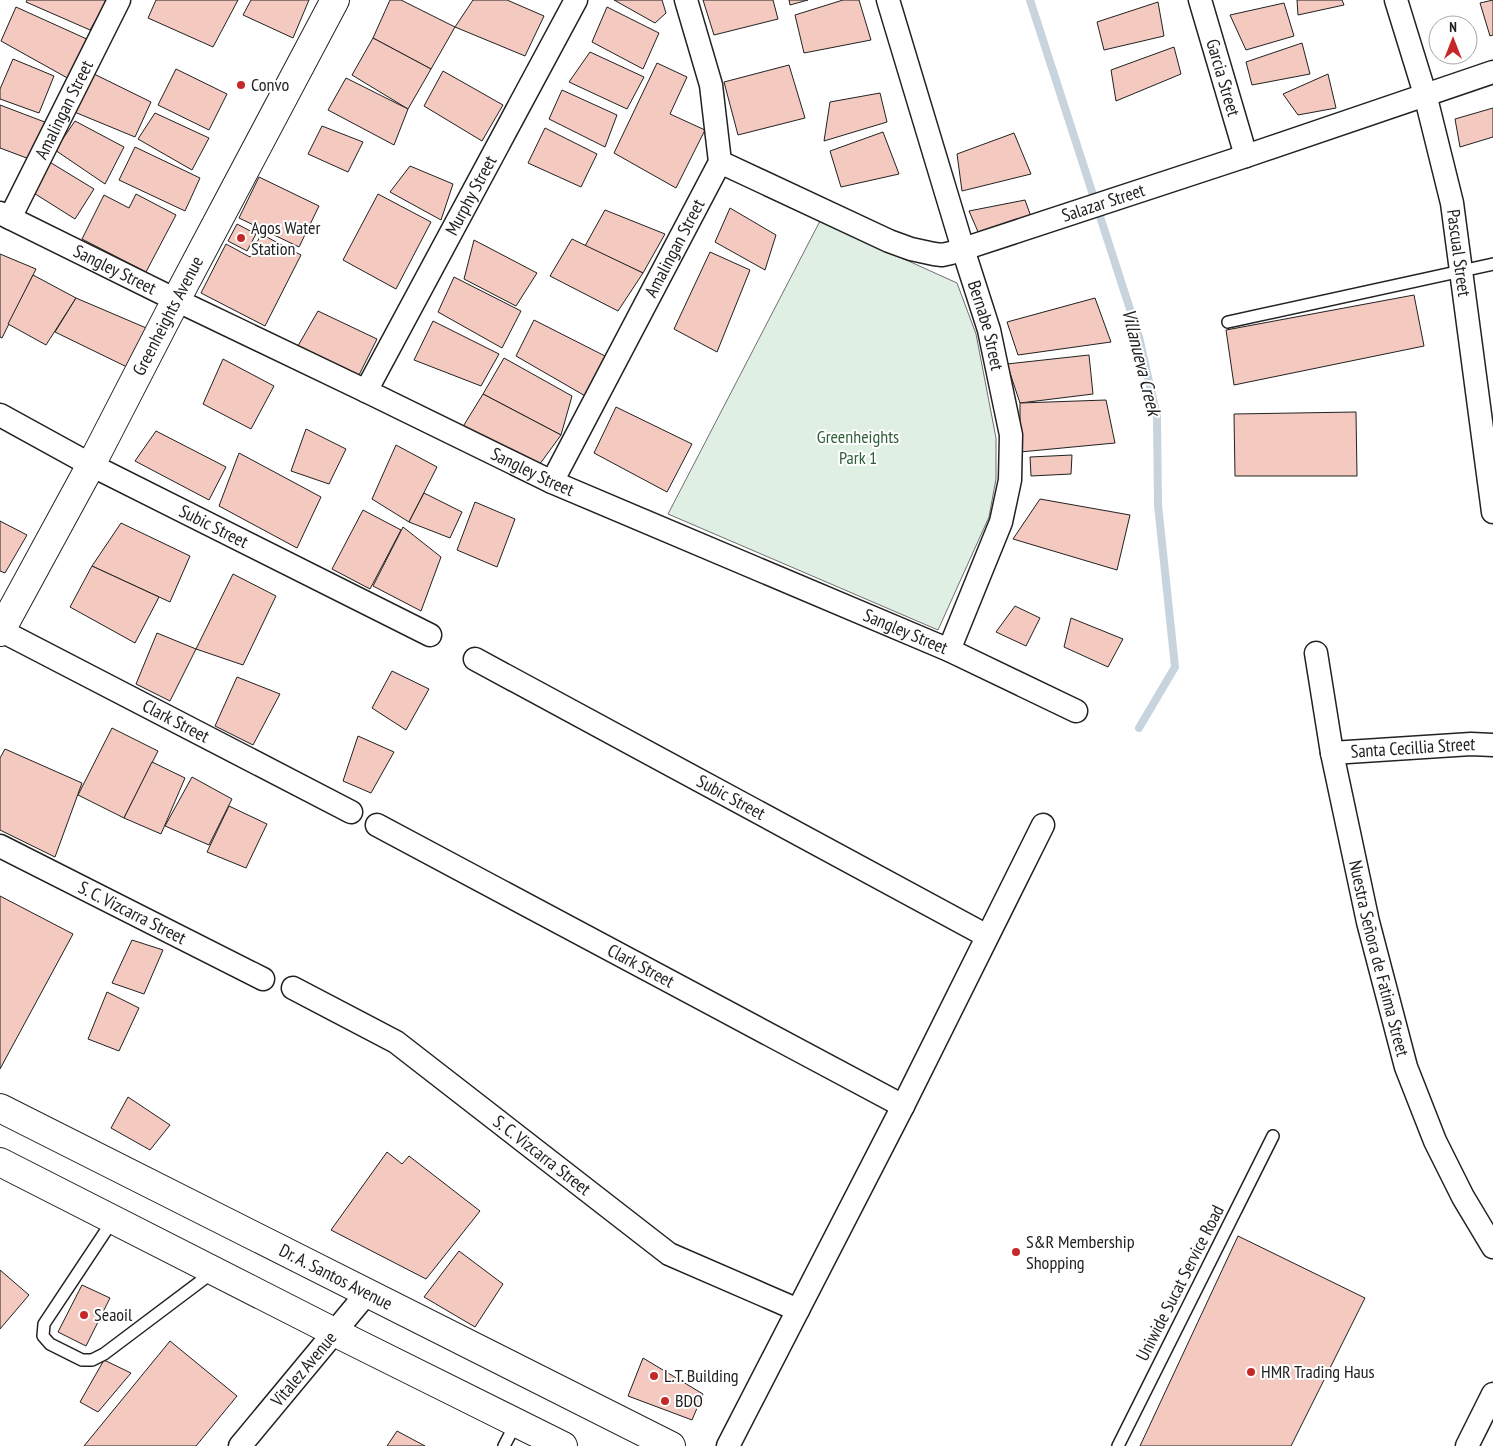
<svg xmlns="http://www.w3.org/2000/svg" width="1493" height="1446" font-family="'PT Sans Narrow',sans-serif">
	<rect width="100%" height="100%" fill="#fff"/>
	<polygon fill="#e0efe3" stroke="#6f6f6f" points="820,221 957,283 976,334 996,438 996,479 989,517 938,630 668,514"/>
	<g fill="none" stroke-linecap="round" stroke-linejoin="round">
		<polyline stroke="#c7d3dd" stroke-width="8" points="1030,0 1139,337 1157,417 1158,505 1175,667 1139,728"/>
	</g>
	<g fill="#f3c9c0" stroke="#222">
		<polygon points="27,0 106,0 107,1 90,30 26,2"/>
		<polygon points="156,0 238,0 213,47 148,18"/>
		<polygon points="251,0 309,0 293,38 243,15"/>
		<polygon points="390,0 401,0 455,27 431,69 373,38"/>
		<polygon points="473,0 507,0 544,16 525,56 455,27"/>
		<polygon points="614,0 662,0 666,13 655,23"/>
		<polygon points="703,0 773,0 778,19 714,35"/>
		<polygon points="789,0 808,0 790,5"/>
		<polygon points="843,0 859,0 871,40 804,53 795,15"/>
		<polygon points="1297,0 1342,0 1344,5 1298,15"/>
		<polygon points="1493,0 1493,35 1490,36 1480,3"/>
		<polygon points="1158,2 1164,36 1104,50 1097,22"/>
		<polygon points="1284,3 1294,36 1246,50 1230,15"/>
		<polygon points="16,7 89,40 71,80 1,41"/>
		<polygon points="607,7 659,33 643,69 592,42"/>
		<polygon points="373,38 431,69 408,109 352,75"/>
		<polygon points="1302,43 1310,74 1252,85 1246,62"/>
		<polygon points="1174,47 1181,74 1116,101 1111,70"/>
		<polygon points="590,52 644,77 627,109 569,82"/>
		<polygon points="13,59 54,76 39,113 0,99 0,89"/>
		<polygon points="657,63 687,77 670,114 705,130 676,188 614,153"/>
		<polygon points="789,65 805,118 738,135 724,82"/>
		<polygon points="176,69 227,94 209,130 158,105"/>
		<polygon points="443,71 503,105 482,141 424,106"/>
		<polygon points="90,72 151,102 135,137 72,111"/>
		<polygon points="1328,74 1336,108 1298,115 1283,94"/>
		<polygon points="346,78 408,109 394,145 328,110"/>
		<polygon points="562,90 617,115 605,147 549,119"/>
		<polygon points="880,93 887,122 824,141 830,102"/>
		<polygon points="0,105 50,124 32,160 0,148"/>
		<polygon points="1493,108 1493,137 1460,147 1455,119"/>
		<polygon points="155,113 209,138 192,170 138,139"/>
		<polygon points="75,121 124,147 105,184 55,150"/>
		<polygon points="322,126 363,142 348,172 308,154"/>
		<polygon points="545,128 597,154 581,187 528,163"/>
		<polygon points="883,132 899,174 841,187 830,151"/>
		<polygon points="1014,133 1031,174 962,191 957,154"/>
		<polygon points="135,147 200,178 185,211 119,180"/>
		<polygon points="48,161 94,189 75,219 29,190"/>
		<polygon points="410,166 453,184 441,220 390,192"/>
		<polygon points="259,177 319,206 299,247 239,218"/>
		<polygon points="136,194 176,215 146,272 82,239 104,195 129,208"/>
		<polygon points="378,194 431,222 396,289 343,260"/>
		<polygon points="1025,200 1034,225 982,241 969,211"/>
		<polygon points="730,208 776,235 765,270 715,242"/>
		<polygon points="605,210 665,234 643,273 585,246"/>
		<polygon points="237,224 256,234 247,251 228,241"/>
		<polygon points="261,234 301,255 265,326 201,293 226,244 250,257"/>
		<polygon points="572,239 643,273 618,311 550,276"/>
		<polygon points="474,240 537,273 516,306 464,279"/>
		<polygon points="710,252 750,270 717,352 674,329"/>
		<polygon points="0,254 36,269 2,338 0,337"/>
		<polygon points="33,275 76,298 46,345 8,324"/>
		<polygon points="454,277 521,311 502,348 438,312"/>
		<polygon points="1414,295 1424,346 1234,385 1226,330"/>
		<polygon points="76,298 151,330 129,368 55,332"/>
		<polygon points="1095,298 1111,342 1018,355 1007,322"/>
		<polygon points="318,311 377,339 357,379 295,351"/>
		<polygon points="534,320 607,357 587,397 516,356"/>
		<polygon points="433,321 499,354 481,386 414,360"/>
		<polygon points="1089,355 1093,394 1020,403 1007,364"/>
		<polygon points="504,358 572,396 561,435 483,394"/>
		<polygon points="223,359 274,386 251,429 203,404"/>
		<polygon points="483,394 561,435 534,472 459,433"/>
		<polygon points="1106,400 1115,443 1020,452 1020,403"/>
		<polygon points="616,407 692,444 667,492 594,453"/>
		<polygon points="1356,412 1357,476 1235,476 1234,414"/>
		<polygon points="306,429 346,449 329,484 291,471"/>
		<polygon points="156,431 226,467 209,500 135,461"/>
		<polygon points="396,445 437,467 409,522 372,499"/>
		<polygon points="239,453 321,497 297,548 219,506"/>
		<polygon points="1072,455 1071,474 1031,476 1030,457"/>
		<polygon points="424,493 462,512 450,538 409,522"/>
		<polygon points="1040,499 1130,515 1117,570 1013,539"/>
		<polygon points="475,502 515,519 497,567 457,550"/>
		<polygon points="363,510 401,530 370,589 332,569"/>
		<polygon points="0,521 27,535 5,573 0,571"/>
		<polygon points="121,523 190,556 170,602 92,566"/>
		<polygon points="403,527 441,557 421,611 373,586"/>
		<polygon points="92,566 159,597 135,643 70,607"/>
		<polygon points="233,574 276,596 243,665 196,649"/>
		<polygon points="1015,606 1040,618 1026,646 996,632"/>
		<polygon points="1071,618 1123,639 1108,667 1064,647"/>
		<polygon points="157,633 196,649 170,701 136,684"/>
		<polygon points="392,671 429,689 406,730 372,708"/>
		<polygon points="237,677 280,694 253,745 215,726"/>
		<polygon points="112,728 158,751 124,818 78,795"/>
		<polygon points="358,736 394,752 371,793 343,781"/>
		<polygon points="5,749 82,783 55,857 0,830 0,758"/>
		<polygon points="152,762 185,778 161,834 124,818"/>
		<polygon points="192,777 232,799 209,845 165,826"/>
		<polygon points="229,806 267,824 246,868 207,852"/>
		<polygon points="0,896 73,934 0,1069"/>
		<polygon points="132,940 163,950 144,994 112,983"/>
		<polygon points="107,992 139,1008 119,1051 88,1039"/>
		<polygon points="128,1097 170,1125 150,1150 111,1128"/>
		<polygon points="387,1152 402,1164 409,1156 480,1211 426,1279 331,1230"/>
		<polygon points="1238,1236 1365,1298 1291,1446 1140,1446"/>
		<polygon points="459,1251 503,1284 475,1327 424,1297"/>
		<polygon points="0,1270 29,1295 0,1329"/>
		<polygon points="82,1285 110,1298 86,1346 58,1332"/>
		<polygon points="170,1341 237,1396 196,1446 84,1446"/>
		<polygon points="643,1358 703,1394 692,1420 628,1396"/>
		<polygon points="104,1360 131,1373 98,1412 80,1402"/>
		<polygon points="397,1431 425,1446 387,1446"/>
	</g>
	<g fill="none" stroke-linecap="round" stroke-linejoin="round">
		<g stroke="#222" stroke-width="14">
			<g id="lane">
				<polyline points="1228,322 1493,264"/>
				<polyline points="113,1220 44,1324 43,1336 50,1344 82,1360 92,1360 104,1354 213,1272"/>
				<polyline points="504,1446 516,1423"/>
				<polyline points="1118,1446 1273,1136"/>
			</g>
		</g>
		<g stroke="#222" stroke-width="25">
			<g id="street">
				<path id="s1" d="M888,0L963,249L989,330L1011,435L1010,480L1001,522L949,650"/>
				<path id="s2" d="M1200,0L1246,156"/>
				<path id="s3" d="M1396,0L1425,94L1452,203L1493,512"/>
				<path id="s4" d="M720,162L889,241L911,249L934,254L942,255L951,253L1246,156L1493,72"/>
				<path id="s5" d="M0,213L176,300L366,391L552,482L949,650L1076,711"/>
				<path id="s6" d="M10,218L119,0"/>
				<path id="s7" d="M366,391L576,0"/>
				<path id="s8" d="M0,415L91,465L430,635"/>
				<path id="s9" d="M552,482L720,162L711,85L686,0"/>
				<path id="s10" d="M0,630L351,812"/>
				<path id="s11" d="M1316,653L1332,753L1368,922L1406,1067L1435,1141L1463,1197L1493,1247"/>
				<path id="s12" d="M475,659L987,936"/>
				<path id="s13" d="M1332,753L1471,744L1493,745"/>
				<path id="s14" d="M377,825L903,1106"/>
				<path id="s15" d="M0,846L263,979"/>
				<path id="s16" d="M293,988L396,1042L669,1254L798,1310"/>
				<path id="s17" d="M240,1446L367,1293"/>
				<polyline points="728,1446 903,1106 1043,825"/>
				<polyline points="1467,1446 1493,1394"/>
			</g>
		</g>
		<g stroke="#222" stroke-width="30">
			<g id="secondary">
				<path id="s18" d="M0,632L91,465L176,300L335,0"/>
			</g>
		</g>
		<g stroke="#222" stroke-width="30">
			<g id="primary">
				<path id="s19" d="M0,1108L671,1446"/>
				<polyline points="0,1162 334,1332 563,1446"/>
			</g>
		</g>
		<use href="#lane" stroke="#fff" stroke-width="11"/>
		<use href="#street" stroke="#fff" stroke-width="22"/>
		<use href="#secondary" stroke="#fff" stroke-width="28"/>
		<use href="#primary" stroke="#fff" stroke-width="28"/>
	</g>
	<g fill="#c62828" stroke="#fff" stroke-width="2">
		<circle cx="241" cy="85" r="5"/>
		<circle cx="241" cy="238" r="5"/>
		<circle cx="1016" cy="1252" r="5"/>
		<circle cx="84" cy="1315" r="5"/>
		<circle cx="1251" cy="1372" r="5"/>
		<circle cx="654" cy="1376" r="5"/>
		<circle cx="665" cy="1401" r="5"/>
	</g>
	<g text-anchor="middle" stroke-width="4" stroke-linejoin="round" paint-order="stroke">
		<g font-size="18" fill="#222" stroke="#fff">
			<text dy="6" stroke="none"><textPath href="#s2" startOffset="81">Garcia Street</textPath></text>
			<text dy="6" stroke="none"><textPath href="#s6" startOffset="121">Amalingan Street</textPath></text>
			<text dy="6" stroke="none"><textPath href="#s7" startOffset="222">Murphy Street</textPath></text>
			<text dy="6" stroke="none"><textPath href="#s4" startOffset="411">Salazar Street</textPath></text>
			<text dy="6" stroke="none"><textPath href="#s9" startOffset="264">Amalingan Street</textPath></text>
			<text dy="6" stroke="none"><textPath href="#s3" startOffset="261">Pascual Street</textPath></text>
			<text dy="6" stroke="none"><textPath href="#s5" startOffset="128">Sangley Street</textPath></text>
			<text dy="6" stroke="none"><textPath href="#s18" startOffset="358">Greenheights Avenue</textPath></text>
			<text dy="6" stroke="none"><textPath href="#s1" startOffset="340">Bernabe Street</textPath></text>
			<text dy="6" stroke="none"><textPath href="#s5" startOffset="592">Sangley Street</textPath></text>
			<text dy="6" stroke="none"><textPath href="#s8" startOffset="241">Subic Street</textPath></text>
			<text dy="6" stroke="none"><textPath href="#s5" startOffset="998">Sangley Street</textPath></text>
			<text dy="6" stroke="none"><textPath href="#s10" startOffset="198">Clark Street</textPath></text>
			<text dy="6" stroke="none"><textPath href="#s13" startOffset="81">Santa Cecillia Street</textPath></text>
			<text dy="6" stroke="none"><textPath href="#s12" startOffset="291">Subic Street</textPath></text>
			<text dy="6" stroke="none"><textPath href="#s15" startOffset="148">S. C. Vizcarra Street</textPath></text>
			<text dy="6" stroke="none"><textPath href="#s11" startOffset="312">Nuestra Señora de Fatima Street</textPath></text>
			<text dy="6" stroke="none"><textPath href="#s14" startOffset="299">Clark Street</textPath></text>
			<text dy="6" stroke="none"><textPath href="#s16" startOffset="301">S. C. Vizcarra Street</textPath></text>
			<text dy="6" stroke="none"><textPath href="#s19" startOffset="376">Dr. A. Santos Avenue</textPath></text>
			<text transform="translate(1180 1283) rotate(-63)" y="6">Uniwide Sucat Service Road</text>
			<text dy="6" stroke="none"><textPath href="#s17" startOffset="100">Vitalez Avenue</textPath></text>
		</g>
		<g font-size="18" fill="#222" stroke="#fff" text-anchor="start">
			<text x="251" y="91">Convo</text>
			<text x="251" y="234">Agos Water<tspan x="251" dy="21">Station</tspan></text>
			<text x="1026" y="1248">S&amp;R Membership<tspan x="1026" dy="21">Shopping</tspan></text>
			<text x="94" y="1321">Seaoil</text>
			<text x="1261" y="1378">HMR Trading Haus</text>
			<text x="664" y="1382">L.T. Building</text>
			<text x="675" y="1407">BDO</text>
		</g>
		<g font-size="18" fill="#2f5e38" stroke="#fff">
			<text x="858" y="443">Greenheights<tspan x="858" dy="21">Park 1</tspan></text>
		</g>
		<g font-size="19" font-style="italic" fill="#222" stroke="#fff">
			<text transform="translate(1142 362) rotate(76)" y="7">Villanueva Creek</text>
		</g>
	</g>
	<g transform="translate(1453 40)"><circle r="24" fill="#ffffff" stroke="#a7a7a7"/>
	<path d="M0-4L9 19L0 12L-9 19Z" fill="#c62828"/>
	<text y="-8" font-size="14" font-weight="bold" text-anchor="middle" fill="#222222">N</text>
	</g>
</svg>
